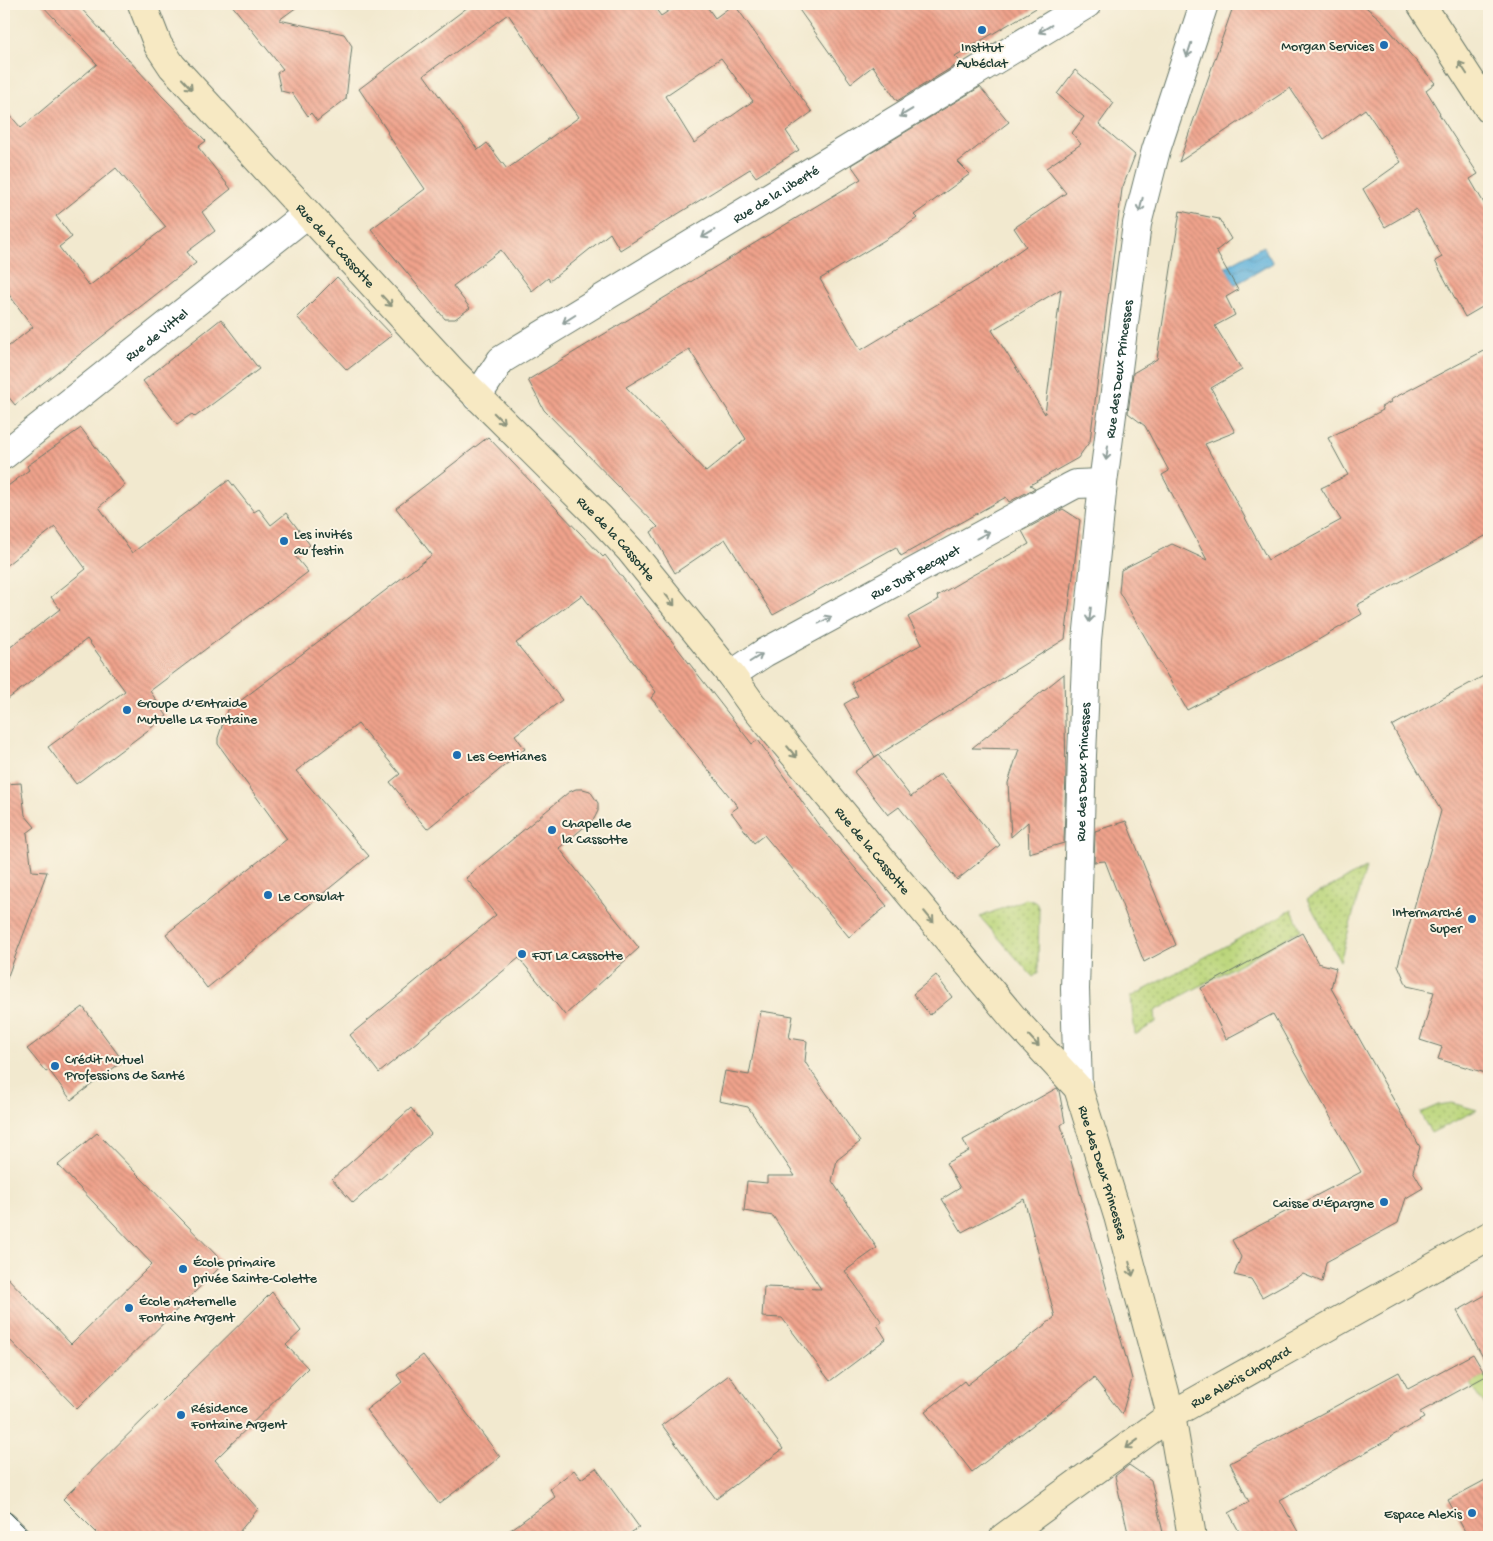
<svg xmlns="http://www.w3.org/2000/svg" width="1493" height="1541" font-family="'Gochi Hand',sans-serif">
	<defs>
		<pattern id="grass-dots" width="8" height="8" patternUnits="userSpaceOnUse" patternTransform="scale(1.25)"><rect width="8" height="8" fill="#bbd67b"/><path d="M2 2h.1M6 6h.1" fill="none" stroke="#97af66" stroke-width="1.8" stroke-linecap="round"/></pattern>
		<pattern id="water-waves" width="16" height="10" patternUnits="userSpaceOnUse" patternTransform="scale(1.25)"><rect width="16" height="10" fill="#5fb1da"/><path d="M0 5q4-4 8 0t8 0" fill="none" stroke="#4e91b2"/></pattern>
		<pattern id="building-back-hatch" width="6" height="6" patternUnits="userSpaceOnUse" patternTransform="scale(1.25)"><rect width="6" height="6" fill="#f0a38c"/><path d="M-1 5l2 2M0 0l6 6M5-1l2 2" fill="none" stroke="#c28673"/></pattern>
	</defs>
	<rect width="100%" height="100%" fill="#fcf5e5"/>
	<filter id="ink" filterUnits="userSpaceOnUse"><feTurbulence type="fractalNoise" baseFrequency=".02" numOctaves="2"/><feDisplacementMap in="SourceGraphic" scale="10" xChannelSelector="R" yChannelSelector="G"/><feConvolveMatrix kernelMatrix="1 2 1 2 8 2 1 2 1" color-interpolation-filters="sRGB"/></filter>
	<filter id="wash" filterUnits="userSpaceOnUse"><feTurbulence type="fractalNoise" baseFrequency=".0096" numOctaves="4" result="noise"/><feDisplacementMap in="SourceGraphic" scale="20" xChannelSelector="R" yChannelSelector="G"/><feGaussianBlur stdDeviation="1.12" result="paint"/><feColorMatrix in="noise" values="0 0 0 0 0 0 0 0 0 0 0 0 0 0 0 0 0 1.4 0 .05"/><feComposite in="paint" operator="in"/></filter>
	<g filter="url(#wash)">
		<rect width="100%" height="100%" fill="#f2e9cf"/>
		<g fill="url(#grass-dots)" stroke="#6d8a58">
			<polygon points="1366,868 1340,961 1307,899"/>
			<polygon points="1026,899 1036,902 1039,910 1038,973 1033,977 980,917"/>
			<polygon points="1292,910 1301,930 1155,1011 1156,1022 1135,1035 1131,997"/>
			<polygon points="1452,1103 1477,1110 1431,1133 1420,1113 1438,1105"/>
		</g>
		<polygon fill="#bbd67b" stroke="#6d8a58" points="1489,1374 1489,1412 1471,1384"/>
		<polygon fill="url(#water-waves)" stroke="#3f7787" points="1263,246 1273,263 1235,285 1225,267"/>
		<g id="blocks">
			<g fill="url(#building-back-hatch)" fill-rule="evenodd">
				<path d="M41,4H77L162,96L206,141L198,147L231,189L202,212L215,231L187,252L196,263L15,405L4,391V350L33,327L4,288V108L21,128L97,64ZM116,168L166,227L89,286L59,247L72,237L56,216Z"/>
				<polygon points="231,4 301,4 279,20 344,34 352,46 346,99 317,121 311,113 308,116 293,94 281,91 277,73 283,69"/>
				<path d="M472,4H652L661,16L679,4H705L715,18L734,4L812,112L786,131L799,150L756,177L750,169L620,250L610,233L550,281L548,278L532,291L501,250L453,286L470,308L455,319H445L371,229L425,189L387,133L388,132L359,89ZM508,14L579,117L507,169L487,143L478,150L424,75ZM721,58L753,101L694,143L665,96Z"/>
				<polygon points="795,4 1043,4 955,56 961,62 897,101 873,66 851,83"/>
				<polygon points="1234,4 1362,4 1379,18 1410,54 1435,83 1426,90 1440,113 1439,114 1478,174 1470,179 1489,212 1489,303 1465,317 1435,261 1442,257 1416,209 1385,227 1363,189 1401,162 1365,109 1324,139 1290,88 1179,162"/>
				<path d="M1075,70L1114,103L1099,124L1135,155L1122,189L1090,441L1078,458L1030,485L1035,488L1009,502L1006,497L901,556L896,547L773,615L725,539L675,573L651,532L658,527L544,410L528,380L861,179L851,165L980,87L1009,122L958,162L970,174L914,215L917,218L898,232L820,279L861,350L981,278L1026,246L1014,228L1066,193L1046,168L1081,144L1072,133L1084,117L1057,94ZM1061,289L1045,414L992,330ZM689,349L746,439L706,472L626,387Z"/>
				<polygon points="1180,211 1219,219 1231,239 1216,251 1238,290 1226,297 1235,315 1215,326 1242,370 1211,388 1235,432 1205,444 1268,560 1341,520 1321,488 1348,475 1328,438 1383,410 1381,407 1391,402 1390,400 1489,348 1489,534 1357,605 1362,614 1303,649 1187,710 1119,592 1121,570 1172,544 1207,560 1162,475 1169,471 1145,426 1128,413 1133,373 1157,359"/>
				<polygon points="337,277 392,335 347,370 297,317"/>
				<polygon points="221,319 259,369 195,417 192,414 177,424 143,381"/>
				<polygon points="81,428 125,485 99,507 132,553 229,480 254,512 259,509 271,525 286,513 310,545 295,556 308,572 150,691 167,716 76,784 48,747 125,691 87,639 4,702 4,652 60,609 51,597 86,569 55,527 4,567 4,489 29,470 27,466"/>
				<polygon points="488,437 603,557 605,555 752,744 758,740 818,824 887,906 849,937 764,835 754,843 731,812 738,807 651,698 656,692 582,595 516,643 562,700 515,735 525,749 427,829 405,803 406,802 390,782 400,774 358,724 296,771 369,856 207,988 166,934 287,839 218,744 218,738 227,711 432,555 396,508"/>
				<polygon points="1063,509 1080,520 1065,639 875,757 844,704 858,696 851,683 922,644 908,617 938,600 937,596 971,576 1029,544 1022,531"/>
				<polygon points="1489,673 1489,1074 1438,1059 1442,1047 1420,1040 1434,992 1407,986 1398,965 1441,811 1392,726"/>
				<polygon points="1064,674 1066,772 1064,843 1029,853 1028,822 1011,837 1008,783 1019,749 972,748"/>
				<polygon points="878,755 911,797 941,773 1000,845 957,880 899,807 888,815 854,772"/>
				<polygon points="21,783 25,815 35,827 27,833 32,871 47,872 6,981 4,980 4,784"/>
				<polygon points="576,789 583,789 590,791 598,803 598,811 594,819 559,848 639,948 565,1015 519,958 379,1073 350,1035 496,915 466,878 569,792"/>
				<polygon points="1126,821 1176,945 1144,962 1105,861 1094,862 1095,831"/>
				<polygon points="1302,933 1318,963 1336,968 1331,988 1420,1147 1413,1171 1423,1188 1406,1198 1398,1223 1326,1262 1322,1282 1303,1274 1262,1297 1251,1279 1234,1275 1241,1257 1232,1240 1361,1172 1273,1014 1226,1039 1201,988"/>
				<polygon points="936,975 952,997 930,1015 913,994"/>
				<polygon points="83,1007 123,1061 71,1100 49,1070 46,1072 27,1049"/>
				<polygon points="761,1011 793,1016 789,1038 807,1041 805,1062 860,1142 837,1160 832,1181 877,1248 845,1271 882,1322 877,1325 886,1339 830,1381 782,1318 762,1317 764,1287 821,1289 773,1216 744,1211 747,1181 767,1183 767,1176 795,1176 748,1107 719,1101 725,1071 749,1075"/>
				<polygon points="1057,1088 1059,1091 1065,1122 1061,1125 1132,1379 1122,1414 1094,1378 972,1472 925,1412 964,1381 967,1385 1055,1317 1024,1199 962,1232 942,1199 960,1188 946,1163 969,1151 963,1140"/>
				<polygon points="411,1108 431,1134 353,1203 332,1179"/>
				<polygon points="97,1133 224,1263 77,1409 4,1334 4,1274 71,1344 152,1264 58,1165"/>
				<polygon points="272,1292 301,1331 286,1345 308,1368 215,1460 258,1509 235,1537 101,1537 63,1499"/>
				<polygon points="1489,1293 1489,1368 1457,1311"/>
				<polygon points="1473,1354 1486,1376 1420,1412 1424,1418 1390,1437 1391,1438 1280,1500 1301,1537 1242,1537 1229,1513 1249,1502 1230,1463 1399,1372 1408,1389"/>
				<polygon points="423,1355 500,1457 439,1504 366,1410 402,1382 397,1375"/>
				<polygon points="729,1375 783,1449 716,1499 662,1425"/>
				<polygon points="1129,1465 1151,1480 1164,1537 1129,1537 1115,1476"/>
				<polygon points="596,1468 639,1527 625,1537 501,1537 555,1497 550,1489 574,1470 581,1479"/>
				<polygon points="1489,1478 1489,1537 1468,1537 1448,1500"/>
			</g>
		</g>
	</g>
	<g filter="url(#ink)">
		<use href="#blocks" fill-opacity="0" stroke="#69796a" stroke-width="1"/>
		<g fill="none" stroke-linecap="round" stroke-linejoin="round">
			<g stroke="#69796a" stroke-width="30">
				<g id="street">
					<path id="s1" d="M477,397L501,360L1087,4"/>
					<path id="s2" d="M4,455L307,214"/>
					<path id="s3" d="M731,675L764,653L1070,487L1076,484L1103,483"/>
					<path id="s4" d="M1078,1088L1075,989L1082,755L1087,640L1103,483L1137,224L1156,150L1204,4"/>
					<polyline points="4,1526 15,1537"/>
				</g>
			</g>
			<g stroke="#69796a" stroke-width="30">
				<g id="secondary">
					<path id="s5" d="M142,4L158,45L172,66L454,373L601,519L630,550L731,675L751,703L1015,1020L1078,1088L1118,1216L1171,1415L1192,1537"/>
					<polyline points="1421,4 1489,109"/>
					<path id="s6" d="M1004,1537L1171,1415L1489,1236"/>
				</g>
			</g>
			<use href="#street" stroke="#fff" stroke-width="28"/>
			<use href="#secondary" stroke="#f7e9c3" stroke-width="28"/>
			<polyline stroke="#1f3d34" stroke-width="1" points="4,1507 34,1537"/>
		</g>
		<defs><path id="oneway-shaft" d="M-6 0H5M1.5-3L5.5 0L1.5 3" fill="none" stroke-width="1.6" stroke-linecap="round" stroke-linejoin="round" transform="scale(1.25)"/></defs>
		<g stroke="#8f9e9a">
			<use href="#oneway-shaft" transform="translate(1045 29) rotate(149)"/>
			<use href="#oneway-shaft" transform="translate(1189 50) rotate(108)"/>
			<use href="#oneway-shaft" transform="translate(906 113) rotate(149)"/>
			<use href="#oneway-shaft" transform="translate(1141 205) rotate(103)"/>
			<use href="#oneway-shaft" transform="translate(708 234) rotate(149)"/>
			<use href="#oneway-shaft" transform="translate(569 319) rotate(148)"/>
			<use href="#oneway-shaft" transform="translate(1107 453) rotate(98)"/>
			<use href="#oneway-shaft" transform="translate(983 535) rotate(-28)"/>
			<use href="#oneway-shaft" transform="translate(1090 615) rotate(96)"/>
			<use href="#oneway-shaft" transform="translate(825 620) rotate(-28)"/>
			<use href="#oneway-shaft" transform="translate(756 658) rotate(-32)"/>
		</g>
		<g stroke="#8b937c">
			<use href="#oneway-shaft" transform="translate(1463 68) rotate(-123)"/>
			<use href="#oneway-shaft" transform="translate(187 84) rotate(47)"/>
			<use href="#oneway-shaft" transform="translate(387 301) rotate(47)"/>
			<use href="#oneway-shaft" transform="translate(499 418) rotate(45)"/>
			<use href="#oneway-shaft" transform="translate(670 600) rotate(51)"/>
			<use href="#oneway-shaft" transform="translate(792 752) rotate(50)"/>
			<use href="#oneway-shaft" transform="translate(929 917) rotate(50)"/>
			<use href="#oneway-shaft" transform="translate(1034 1041) rotate(47)"/>
			<use href="#oneway-shaft" transform="translate(1131 1269) rotate(76)"/>
			<use href="#oneway-shaft" transform="translate(1132 1444) rotate(144)"/>
		</g>
	</g>
	<g fill="#1f6fb2" stroke="#fcf5e5" stroke-width="2">
		<circle cx="982" cy="30" r="5"/>
		<circle cx="1384" cy="45" r="5"/>
		<circle cx="284" cy="541" r="5"/>
		<circle cx="127" cy="710" r="5"/>
		<circle cx="457" cy="755" r="5"/>
		<circle cx="552" cy="830" r="5"/>
		<circle cx="268" cy="895" r="5"/>
		<circle cx="1472" cy="919" r="5"/>
		<circle cx="522" cy="954" r="5"/>
		<circle cx="55" cy="1066" r="5"/>
		<circle cx="1384" cy="1202" r="5"/>
		<circle cx="183" cy="1269" r="5"/>
		<circle cx="129" cy="1308" r="5"/>
		<circle cx="181" cy="1415" r="5"/>
		<circle cx="1472" cy="1513" r="5"/>
	</g>
	<g text-anchor="middle" stroke-width="4" stroke-linejoin="round" paint-order="stroke">
		<g font-size="14" fill="#1f3d34" stroke="#fcf5e5" text-anchor="start">
			<text x="1374" y="50" text-anchor="end">Morgan Services</text>
			<text x="982" y="51" text-anchor="middle">Institut<tspan x="982" dy="16">Aubéclat</tspan></text>
			<text x="294" y="538">Les invités<tspan x="294" dy="16">au festin</tspan></text>
			<text x="137" y="707">Groupe d’Entraide<tspan x="137" dy="16">Mutuelle La Fontaine</tspan></text>
			<text x="467" y="760">Les Gentianes</text>
			<text x="562" y="827">Chapelle de<tspan x="562" dy="16">la Cassotte</tspan></text>
			<text x="278" y="900">Le Consulat</text>
			<text x="1462" y="916" text-anchor="end">Intermarché<tspan x="1462" dy="16">Super</tspan></text>
			<text x="532" y="959">FJT La Cassotte</text>
			<text x="65" y="1063">Crédit Mutuel<tspan x="65" dy="16">Professions de Santé</tspan></text>
			<text x="1374" y="1207" text-anchor="end">Caisse d'Épargne</text>
			<text x="193" y="1266">École primaire<tspan x="193" dy="16">privée Sainte-Colette</tspan></text>
			<text x="139" y="1305">École maternelle<tspan x="139" dy="16">Fontaine Argent</tspan></text>
			<text x="191" y="1412">Résidence<tspan x="191" dy="16">Fontaine Argent</tspan></text>
			<text x="1462" y="1518" text-anchor="end">Espace Alexis</text>
		</g>
		<g font-size="14" fill="#1f3d34" stroke="#fcf5e5">
			<text dy="5" stroke="none"><textPath href="#s1" startOffset="365">Rue de la Liberté</textPath></text>
			<text dy="5" stroke="none"><textPath href="#s5" startOffset="312">Rue de la Cassotte</textPath></text>
			<text dy="5" stroke="none"><textPath href="#s2" startOffset="194">Rue de Vittel</textPath></text>
			<text dy="5" stroke="none"><textPath href="#s4" startOffset="721">Rue des Deux Princesses</textPath></text>
			<text dy="5" stroke="none"><textPath href="#s5" startOffset="718">Rue de la Cassotte</textPath></text>
			<text dy="5" stroke="none"><textPath href="#s3" startOffset="211">Rue Just Becquet</textPath></text>
			<text dy="5" stroke="none"><textPath href="#s4" startOffset="316">Rue des Deux Princesses</textPath></text>
			<text dy="5" stroke="none"><textPath href="#s5" startOffset="1122">Rue de la Cassotte</textPath></text>
			<text dy="5" stroke="none"><textPath href="#s5" startOffset="1524">Rue des Deux Princesses</textPath></text>
			<text dy="5" stroke="none"><textPath href="#s6" startOffset="286">Rue Alexis Chopard</textPath></text>
		</g>
	</g>
	<rect width="1493" height="1541" fill="none" stroke="#fcf5e5" stroke-width="20"/>
</svg>
